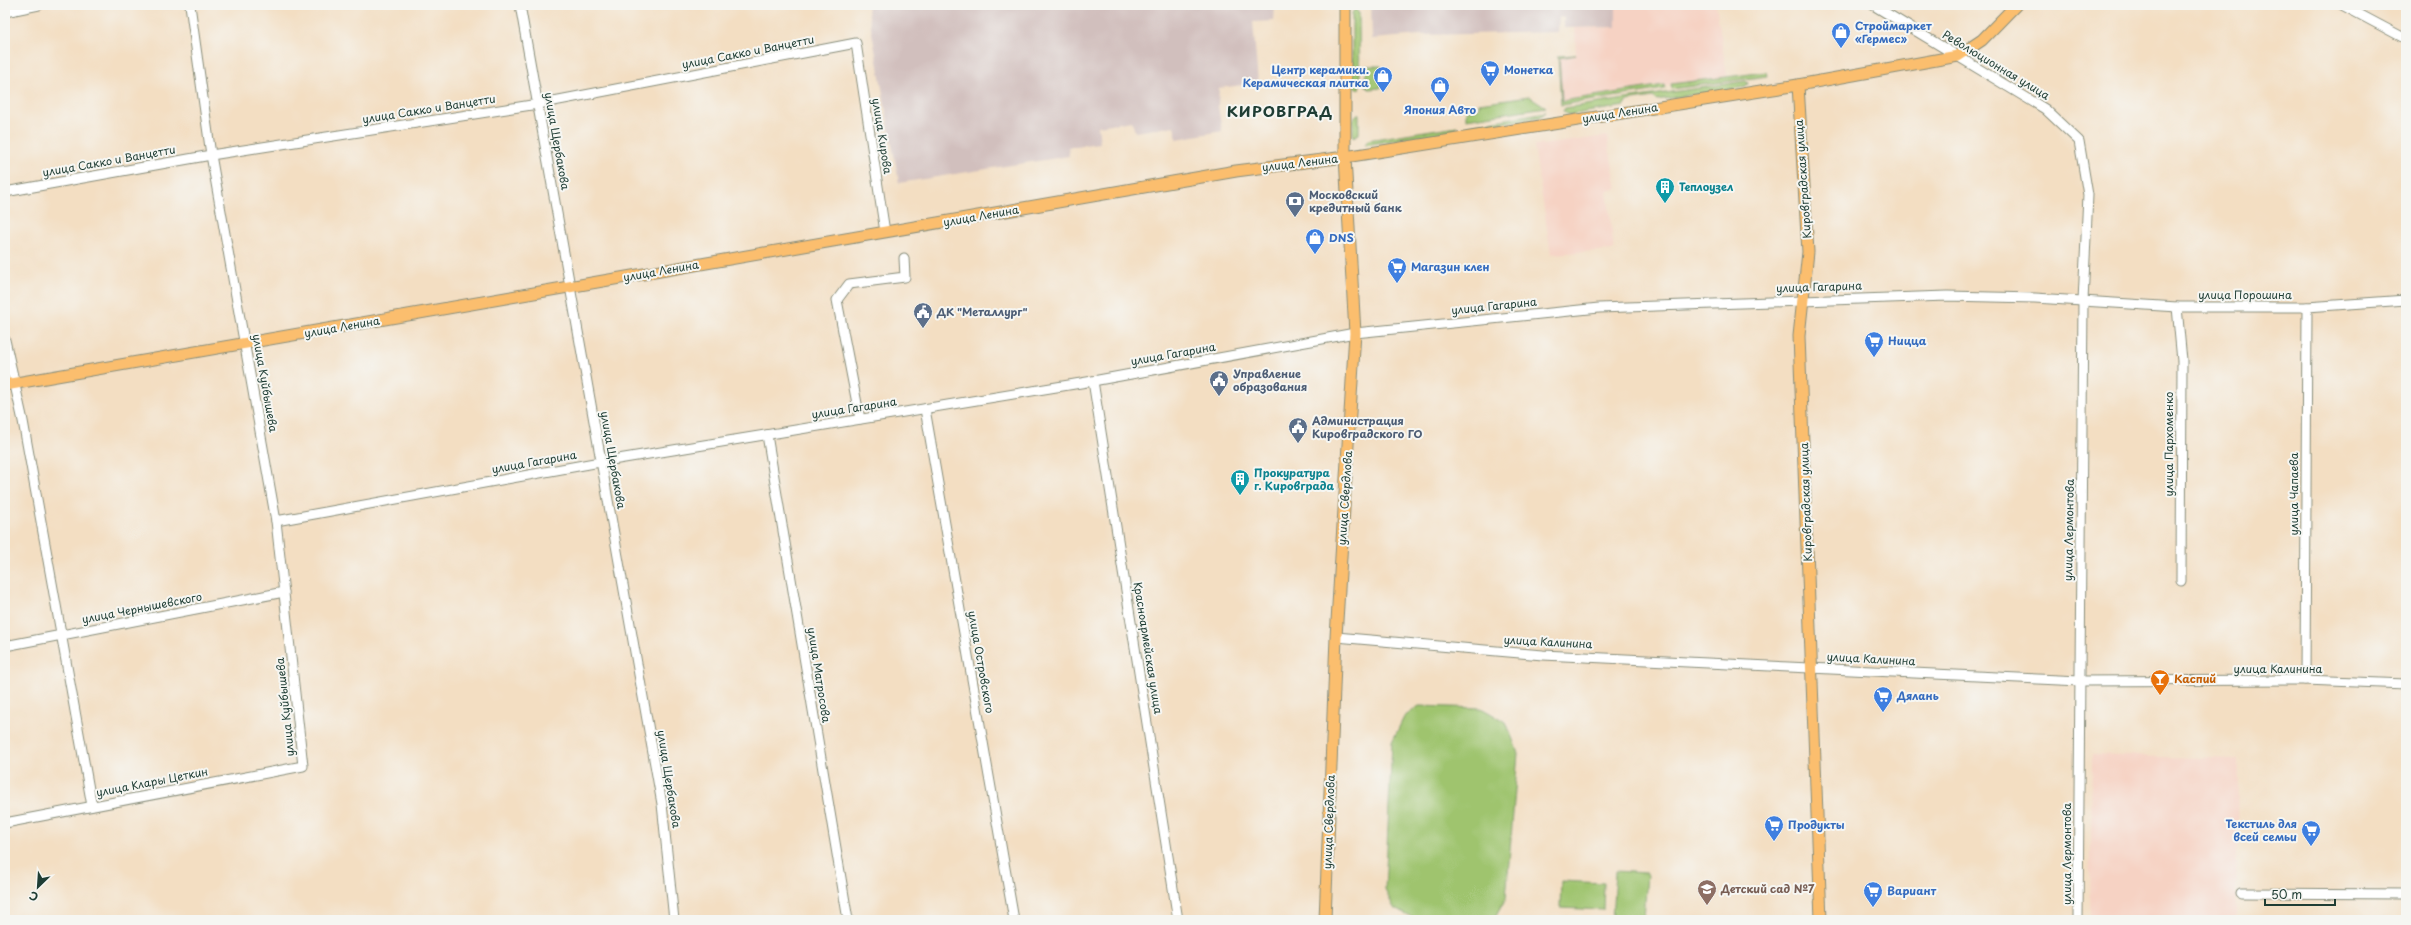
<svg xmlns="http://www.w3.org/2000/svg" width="2411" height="925" font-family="'Playpen Sans',sans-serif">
	<rect width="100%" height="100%" fill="#f6f6f2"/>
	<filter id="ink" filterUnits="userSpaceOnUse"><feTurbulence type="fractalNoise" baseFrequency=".025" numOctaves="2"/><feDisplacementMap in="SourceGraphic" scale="8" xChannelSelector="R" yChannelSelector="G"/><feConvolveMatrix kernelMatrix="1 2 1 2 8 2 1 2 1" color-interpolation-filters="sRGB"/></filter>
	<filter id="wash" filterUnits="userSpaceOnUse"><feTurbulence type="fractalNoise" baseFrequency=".012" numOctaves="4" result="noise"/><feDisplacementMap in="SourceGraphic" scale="16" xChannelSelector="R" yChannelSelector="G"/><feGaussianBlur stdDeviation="0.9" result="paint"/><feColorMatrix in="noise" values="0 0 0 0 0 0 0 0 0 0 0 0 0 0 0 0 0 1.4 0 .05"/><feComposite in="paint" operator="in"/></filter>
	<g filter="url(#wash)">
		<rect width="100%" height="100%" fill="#f3dec2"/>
		<g fill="#f6d2c3">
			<polygon points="1716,5 1727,76 1562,101 1559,57 1576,56 1575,28 1616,27 1616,6 1620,6"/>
			<polygon points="1607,136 1617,189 1607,191 1614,250 1551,254 1534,146"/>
			<polygon points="2092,755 2238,759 2236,920 2090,920"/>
		</g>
		<g fill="#d1bfbd">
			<polygon points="867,5 1275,5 1274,21 1253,22 1258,83 1219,88 1218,106 1222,131 1177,139 1174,126 1135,132 1132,121 1098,126 1100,143 1068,147 1069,156 899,183"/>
			<polygon points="1371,5 1647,5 1616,6 1616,27 1564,28 1564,18 1559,17 1558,32 1421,35 1372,39"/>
		</g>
		<g fill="#9fc46e" stroke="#5f8051">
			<polygon points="1355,9 1359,13 1360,84 1359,89 1356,89 1352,84 1352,13"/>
			<polygon points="1576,55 1559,58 1562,101 1664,85 1665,89 1561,105 1558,56"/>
			<polygon points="1366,66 1381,66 1381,88 1369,89 1366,86"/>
			<polygon points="1766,72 1767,76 1672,89 1671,84"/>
			<polygon points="1746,81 1748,83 1746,87 1657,100 1653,97 1628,101 1625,106 1568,115 1563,111 1565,108"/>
			<polygon points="1529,96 1546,107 1466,119 1466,111 1479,108 1479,103"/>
			<polygon points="1546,112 1540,117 1470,128 1468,126"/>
			<polygon points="1359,113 1359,134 1353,137 1353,118"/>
			<polygon points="1457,126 1454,131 1365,145 1368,140"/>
			<polygon points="1419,706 1481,708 1506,722 1518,753 1506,898 1496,916 1488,920 1416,920 1394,908 1385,890 1392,742 1404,717"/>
			<polygon points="1615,871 1647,873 1644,920 1612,920"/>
			<polygon points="1561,881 1604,883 1603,910 1560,908"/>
		</g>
	</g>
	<g filter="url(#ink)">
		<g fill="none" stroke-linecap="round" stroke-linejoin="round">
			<g stroke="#898e7b" stroke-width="11">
				<g id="minor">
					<polyline points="520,5 662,804 674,920"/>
					<polyline points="1873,5 2045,109 2079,141 2088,195 2083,301 2078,920"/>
					<polyline points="2342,5 2406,39"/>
					<polyline points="5,12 39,5"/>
					<polyline points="5,192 211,155 538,104 856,43 885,232"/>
					<polyline points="2177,307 2182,361 2181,581"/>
					<polyline points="5,340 23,421 92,806"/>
					<polyline points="1093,381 1178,920"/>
					<polyline points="925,409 1014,920"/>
					<polyline points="860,419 837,300 849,284 905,277 904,258"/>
					<polyline points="767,435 848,920"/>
					<polyline points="276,521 600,462 1093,381 1355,333 1599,308 1947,296 2035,298 2177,307 2307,307 2406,300"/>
					<polyline points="1336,637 1543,655 2080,681 2305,680 2406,684"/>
					<polyline points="5,646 284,592"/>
					<polyline points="2305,680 2307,307"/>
					<polyline points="5,823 303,766 276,521 211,155 190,5"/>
					<polyline points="2241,893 2406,894"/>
				</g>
			</g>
			<g stroke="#898e7b" stroke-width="13">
				<g id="major">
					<polyline points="1798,85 1808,252 1799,336 1821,920"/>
					<polyline points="5,385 1236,171 1345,157 1798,85 1958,56 1982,40 2016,5"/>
					<polyline points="1325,920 1336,637 1355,333 1345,157 1345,5"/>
				</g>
			</g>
			<use href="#minor" stroke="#fff" stroke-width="9"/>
			<use href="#major" stroke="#fbbe6e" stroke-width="11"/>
		</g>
	</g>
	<defs>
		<g id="shop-pin" transform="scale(1)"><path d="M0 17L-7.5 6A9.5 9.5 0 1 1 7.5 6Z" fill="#3f7fe0" stroke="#f6f6f2"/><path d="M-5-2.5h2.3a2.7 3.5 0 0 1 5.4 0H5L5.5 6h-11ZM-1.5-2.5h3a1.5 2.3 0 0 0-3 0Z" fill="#fff"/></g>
		<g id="supermarket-pin" transform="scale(1)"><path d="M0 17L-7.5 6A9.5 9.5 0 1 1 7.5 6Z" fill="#3f7fe0" stroke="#f6f6f2"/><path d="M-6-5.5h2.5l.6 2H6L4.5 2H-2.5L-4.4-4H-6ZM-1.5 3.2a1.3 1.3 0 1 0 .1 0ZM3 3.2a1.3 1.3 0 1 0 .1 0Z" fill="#fff"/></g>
		<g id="building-pin" transform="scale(1)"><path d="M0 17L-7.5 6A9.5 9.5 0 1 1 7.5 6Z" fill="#0f9aa8" stroke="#f6f6f2"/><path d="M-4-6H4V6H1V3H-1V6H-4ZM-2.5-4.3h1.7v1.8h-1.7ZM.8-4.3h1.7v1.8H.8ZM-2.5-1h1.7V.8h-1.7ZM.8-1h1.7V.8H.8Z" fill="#fff"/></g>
		<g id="bank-pin" transform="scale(1)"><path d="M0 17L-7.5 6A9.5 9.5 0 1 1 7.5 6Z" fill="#5c6f8a" stroke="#f6f6f2"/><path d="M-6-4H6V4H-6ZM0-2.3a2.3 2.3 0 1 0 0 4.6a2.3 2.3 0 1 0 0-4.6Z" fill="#fff"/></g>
		<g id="civic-pin" transform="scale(1)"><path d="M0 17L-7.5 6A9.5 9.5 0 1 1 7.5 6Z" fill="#5c6f8a" stroke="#f6f6f2"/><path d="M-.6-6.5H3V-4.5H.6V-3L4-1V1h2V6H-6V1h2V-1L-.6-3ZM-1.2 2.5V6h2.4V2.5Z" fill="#fff"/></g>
		<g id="bar-pin" transform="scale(1)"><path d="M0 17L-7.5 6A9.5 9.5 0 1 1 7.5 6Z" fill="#e8710a" stroke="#f6f6f2"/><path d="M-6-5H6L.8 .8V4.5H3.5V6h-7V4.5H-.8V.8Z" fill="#fff"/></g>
		<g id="school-pin" transform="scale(1)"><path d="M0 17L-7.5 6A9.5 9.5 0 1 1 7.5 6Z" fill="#8d6e63" stroke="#f6f6f2"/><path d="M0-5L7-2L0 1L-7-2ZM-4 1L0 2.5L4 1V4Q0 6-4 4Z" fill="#fff"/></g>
	</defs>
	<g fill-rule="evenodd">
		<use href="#shop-pin" x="1841" y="32"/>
		<use href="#supermarket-pin" x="1490" y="70"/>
		<use href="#shop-pin" x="1383" y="76"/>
		<use href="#shop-pin" x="1440" y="86"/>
		<use href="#building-pin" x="1665" y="187"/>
		<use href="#bank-pin" x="1295" y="201"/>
		<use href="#shop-pin" x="1315" y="238"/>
		<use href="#supermarket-pin" x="1397" y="267"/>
		<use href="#civic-pin" x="923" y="312"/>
		<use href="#supermarket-pin" x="1874" y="341"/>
		<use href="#civic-pin" x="1219" y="380"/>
		<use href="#civic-pin" x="1298" y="427"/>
		<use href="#building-pin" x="1240" y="479"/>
		<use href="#bar-pin" x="2160" y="679"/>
		<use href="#supermarket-pin" x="1883" y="696"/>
		<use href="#supermarket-pin" x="1774" y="825"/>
		<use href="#supermarket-pin" x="2311" y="830"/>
		<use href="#school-pin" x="1707" y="889"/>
		<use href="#supermarket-pin" x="1873" y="891"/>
	</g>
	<g text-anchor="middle" stroke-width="4" stroke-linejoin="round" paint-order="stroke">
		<g font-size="11" font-weight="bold" fill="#366cbe" stroke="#f6f6f2" text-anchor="start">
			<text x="1855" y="30">Строймаркет<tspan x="1855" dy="13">«Гермес»</tspan></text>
			<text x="1369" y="74" text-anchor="end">Центр керамики.<tspan x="1369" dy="13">Керамическая плитка</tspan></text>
			<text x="1504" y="74">Монетка</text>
			<text x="1440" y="114" text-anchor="middle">Япония Авто</text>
			<text x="1329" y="242">DNS</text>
			<text x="1411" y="271">Магазин клен</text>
			<text x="1888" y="345">Ницца</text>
			<text x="1897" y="700">Дялань</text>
			<text x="2297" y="828" text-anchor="end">Текстиль для<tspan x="2297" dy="13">всей семьи</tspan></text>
			<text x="1788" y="829">Продукты</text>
			<text x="1887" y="895">Вариант</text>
		</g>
		<g font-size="11" fill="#1f3d34" stroke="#f6f6f2">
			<text transform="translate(748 52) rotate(-11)" y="4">улица Сакко и Ванцетти</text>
			<text transform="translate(1996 65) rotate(31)" y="4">Революционная улица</text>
			<text transform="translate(429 109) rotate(-9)" y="4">улица Сакко и Ванцетти</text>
			<text transform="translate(1620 113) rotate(-9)" y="4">улица Ленина</text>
			<text transform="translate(882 136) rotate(81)" y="4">улица Кирова</text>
			<text transform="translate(557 141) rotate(80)" y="4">улица Щербакова</text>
			<text transform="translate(109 161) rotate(-10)" y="4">улица Сакко и Ванцетти</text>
			<text transform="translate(1300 163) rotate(-7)" y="4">улица Ленина</text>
			<text transform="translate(1803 179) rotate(-94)" y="4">Кировградская улица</text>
			<text transform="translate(981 216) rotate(-10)" y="4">улица Ленина</text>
			<text transform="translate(661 271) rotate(-10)" y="4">улица Ленина</text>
			<text transform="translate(1819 287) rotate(-2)" y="4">улица Гагарина</text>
			<text x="2245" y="299">улица Порошина</text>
			<text transform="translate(1494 306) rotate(-6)" y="4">улица Гагарина</text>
			<text transform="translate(342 327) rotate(-10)" y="4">улица Ленина</text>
			<text transform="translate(1173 354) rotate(-10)" y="4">улица Гагарина</text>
			<text transform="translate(265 383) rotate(80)" y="4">улица Куйбышева</text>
			<text transform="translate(854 408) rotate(-9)" y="4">улица Гагарина</text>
			<text transform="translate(2169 444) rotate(-90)" y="4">улица Пархоменко</text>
			<text transform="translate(613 460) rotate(80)" y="4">улица Щербакова</text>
			<text transform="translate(534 462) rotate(-10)" y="4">улица Гагарина</text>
			<text transform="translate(2294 494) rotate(-90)" y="4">улица Чапаева</text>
			<text transform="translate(1345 498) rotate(-86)" y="4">улица Свердлова</text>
			<text transform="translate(1806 502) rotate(-92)" y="4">Кировградская улица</text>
			<text transform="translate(2069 530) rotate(-89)" y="4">улица Лермонтова</text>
			<text transform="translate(142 608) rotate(-11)" y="4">улица Чернышевского</text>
			<text transform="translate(1548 642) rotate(3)" y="4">улица Калинина</text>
			<text transform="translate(1148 648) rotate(81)" y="4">Красноармейская улица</text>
			<text transform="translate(1871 659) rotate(3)" y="4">улица Калинина</text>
			<text transform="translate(981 662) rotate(80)" y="4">улица Островского</text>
			<text x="2278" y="673">улица Калинина</text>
			<text transform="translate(819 675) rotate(81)" y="4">улица Матросова</text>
			<text transform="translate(285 707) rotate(-96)" y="4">улица Куйбышева</text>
			<text transform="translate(669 779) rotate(81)" y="4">улица Щербакова</text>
			<text transform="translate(152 782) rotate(-11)" y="4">улица Клары Цеткин</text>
			<text transform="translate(1329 822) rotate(-88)" y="4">улица Свердлова</text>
			<text transform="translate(2067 854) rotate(-90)" y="4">улица Лермонтова</text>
		</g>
		<g font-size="11" font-weight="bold" fill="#0d838f" stroke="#f6f6f2" text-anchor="start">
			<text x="1679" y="191">Теплоузел</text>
			<text x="1254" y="477">Прокуратура<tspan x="1254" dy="13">г. Кировграда</tspan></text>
		</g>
		<g font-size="11" font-weight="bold" fill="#4e5e75" stroke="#f6f6f2" text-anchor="start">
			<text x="1309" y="199">Московский<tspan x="1309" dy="13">кредитный банк</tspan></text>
			<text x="937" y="316">ДК "Металлург"</text>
			<text x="1233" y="378">Управление<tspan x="1233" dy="13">образования</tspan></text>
			<text x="1312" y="425">Администрация<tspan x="1312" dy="13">Кировградского ГО</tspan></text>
		</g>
		<g font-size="11" font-weight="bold" fill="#c56008" stroke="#f6f6f2" text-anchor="start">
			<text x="2174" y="683">Каспий</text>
		</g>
		<g font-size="11" font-weight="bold" fill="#785e54" stroke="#f6f6f2" text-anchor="start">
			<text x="1721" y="893">Детский сад №7</text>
		</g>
		<g font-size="15" font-weight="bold" letter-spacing="1" fill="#1f3d34" stroke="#f6f6f2">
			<text x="1280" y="117">КИРОВГРАД</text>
		</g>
	</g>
	<rect width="2411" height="925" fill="none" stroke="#f6f6f2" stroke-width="20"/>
	<g transform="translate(38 887) rotate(205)" stroke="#f6f6f2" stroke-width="3" paint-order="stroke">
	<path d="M0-3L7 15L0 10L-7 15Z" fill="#1f3d34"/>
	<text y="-6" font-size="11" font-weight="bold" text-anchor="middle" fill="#1f3d34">С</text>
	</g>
	<path d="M2265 899v6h70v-6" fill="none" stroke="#1f3d34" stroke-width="2"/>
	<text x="2271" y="899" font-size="12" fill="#1f3d34" stroke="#f6f6f2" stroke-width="3" paint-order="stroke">50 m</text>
</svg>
